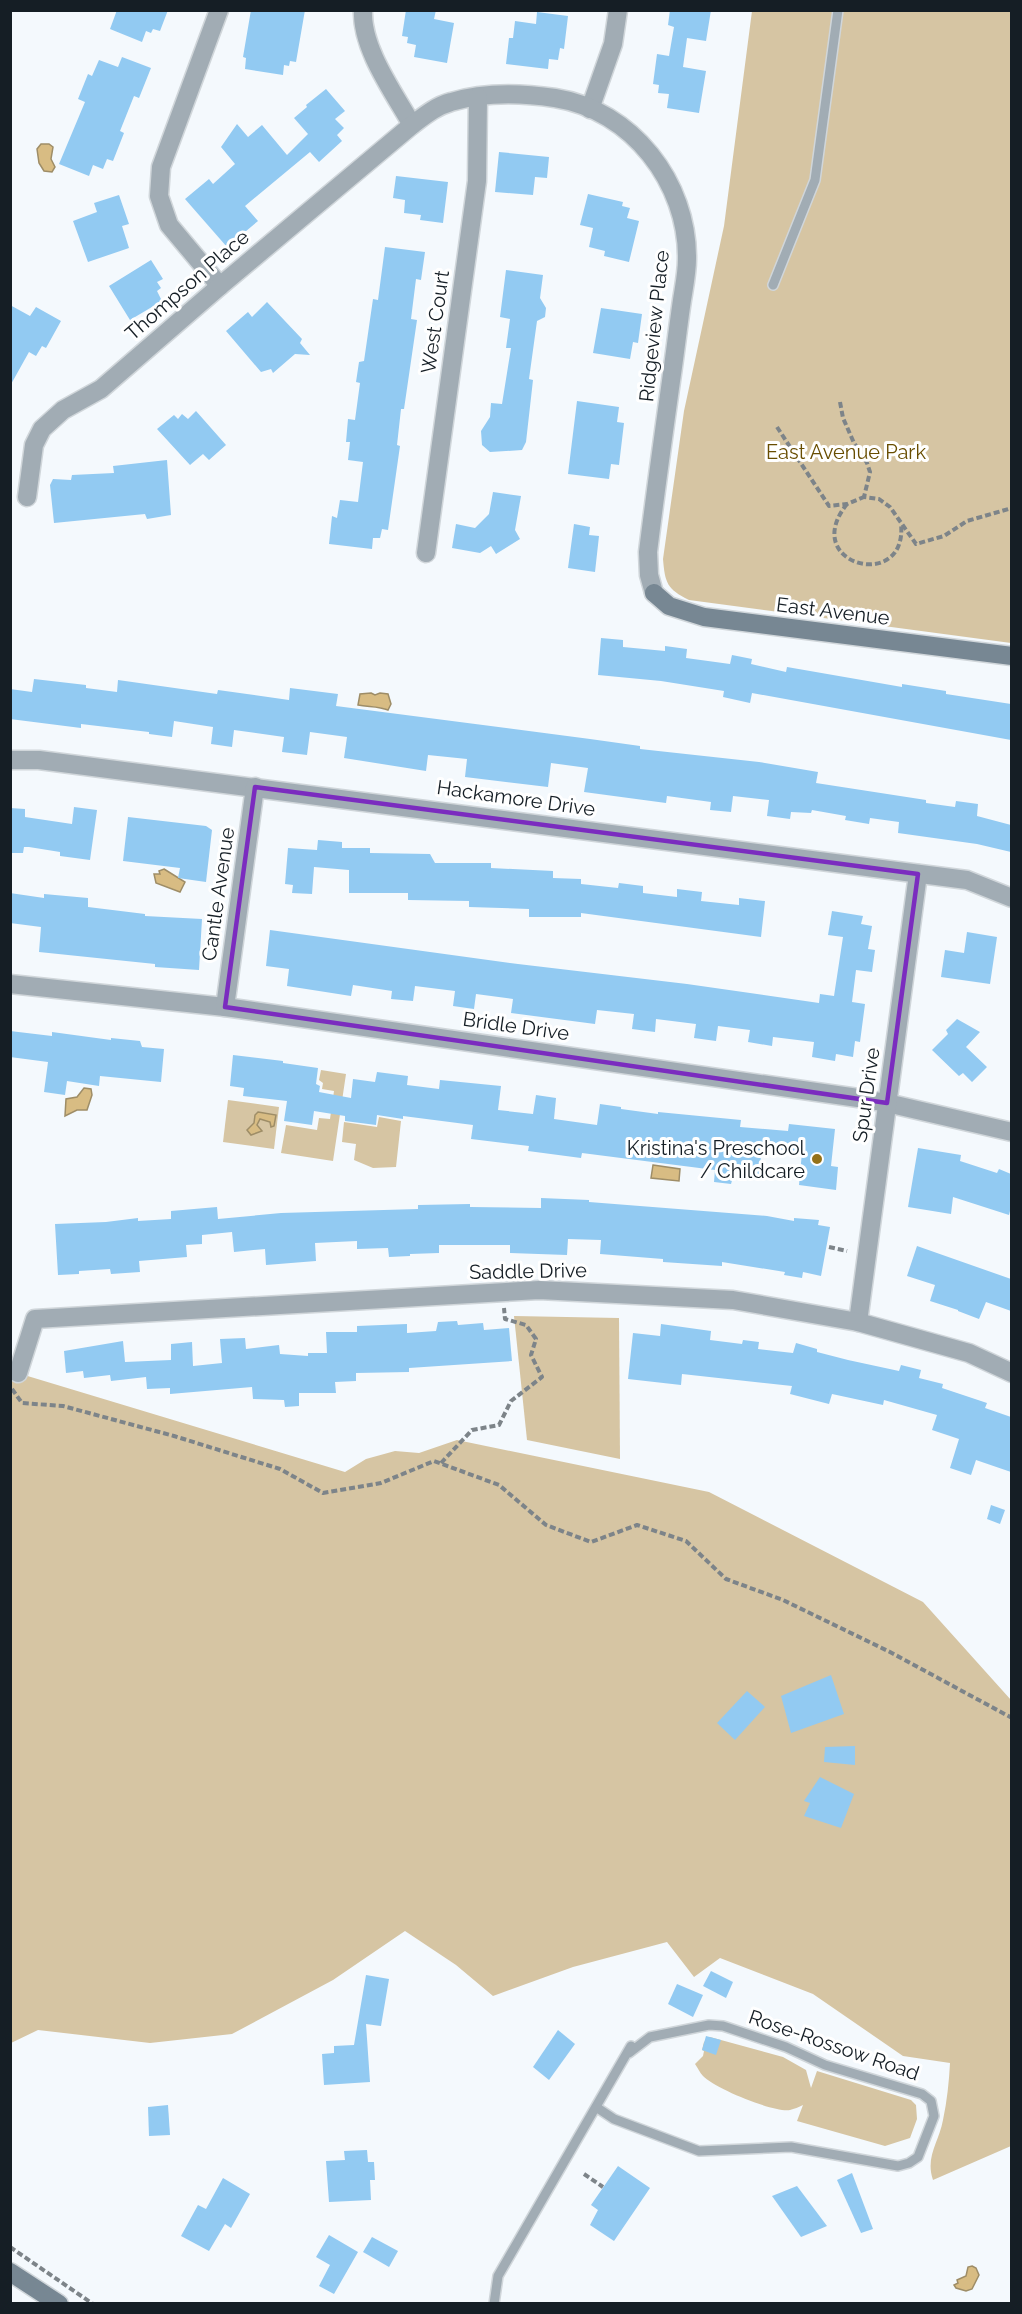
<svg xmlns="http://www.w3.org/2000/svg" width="1022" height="2314" font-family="Raleway,sans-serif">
	<rect width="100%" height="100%" fill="#f4f9fd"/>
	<g fill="#d6c5a3">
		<path d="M752,11H1011V643L689,600C667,589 665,583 663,559L684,411L724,226Z"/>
		<polygon points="321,1070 346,1074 333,1161 281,1153 286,1125 317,1130 319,1118 330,1119 334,1091 322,1089 323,1083 319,1080"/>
		<polygon points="228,1100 279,1107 274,1149 223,1142"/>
		<polygon points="379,1117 401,1121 396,1167 373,1168 354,1160 356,1144 342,1142 344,1122 377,1127"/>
		<polygon points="514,1316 619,1318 620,1459 527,1440"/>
		<path d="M11,1371L345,1472L366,1459L395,1451L419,1453L457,1440L709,1492L923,1602L1011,1700V2146L933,2180C925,2157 939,2142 943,2120C947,2101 949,2082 950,2063L903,2056L813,1994L720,1958L694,1977L667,1942L573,1967L493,1996L456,1965L405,1931L333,1980L232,2034L150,2043L38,2030L11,2043Z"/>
		<path d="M710,2037L783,2057L806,2070L811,2088L817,2071L911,2100L916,2105L917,2119L910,2138L885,2146L797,2121L803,2105C799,2107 794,2109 790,2110C774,2113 714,2088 703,2076C700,2073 698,2068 695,2064L703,2056L704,2051L702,2050L704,2042Z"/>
	</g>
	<g fill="#d8bc83" stroke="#9e8d67" stroke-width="1.5">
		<polygon points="41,144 49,144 53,147 51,159 55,167 52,172 44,171 39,163 37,149"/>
		<path d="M371,693L375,695L380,693L388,694L391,704L388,710C379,706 369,707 358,705L360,694Z"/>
		<polygon points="164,869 185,882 180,892 156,883 154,874 160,874 159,871"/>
		<polygon points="84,1088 91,1089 92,1095 87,1110 77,1110 65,1116 66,1099 77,1097"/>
		<polygon points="258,1112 276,1115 274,1126 271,1127 270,1122 260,1119 257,1125 262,1131 251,1135 247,1130 254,1123 255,1115"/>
		<polygon points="653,1165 680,1169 679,1181 651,1178"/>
		<polygon points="972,2266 976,2268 979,2275 972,2289 966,2291 956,2288 954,2285 958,2283 957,2280 966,2276 968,2267"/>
	</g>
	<g fill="#92caf2">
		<polygon points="117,10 168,10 160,31 153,29 151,33 146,31 142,42 110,29"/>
		<polygon points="251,10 305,10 296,62 290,61 289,66 284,65 283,75 245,69 246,58 243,57"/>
		<polygon points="406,10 436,10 434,19 454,23 447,63 414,57 416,45 407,43 408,37 402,36"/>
		<polygon points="670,10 711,10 706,41 687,38 683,67 706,71 699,113 667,108 669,94 658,93 659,85 653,84 657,54 669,56 674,27 668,25"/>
		<polygon points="537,12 568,16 564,49 560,48 558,60 549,59 548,69 506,64 509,38 513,38 515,21 536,24"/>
		<polygon points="122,57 151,68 139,98 134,96 120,131 124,133 113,161 107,159 103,169 93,165 89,176 59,164 85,102 78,99 88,74 92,76 99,60 118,67"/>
		<polygon points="326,89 345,111 335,119 344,128 337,135 342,141 319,162 310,152 245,206 258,221 227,247 185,199 209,179 213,184 235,164 221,147 237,124 248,137 262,125 287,155 308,134 294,118 307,107 306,105"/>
		<polygon points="499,152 549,157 547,178 535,177 533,195 495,192"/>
		<polygon points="396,176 448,182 443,223 420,220 421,215 404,213 405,200 393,198"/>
		<polygon points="588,194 623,202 622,206 630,208 627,218 639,221 629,262 604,256 605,251 589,247 593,228 580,225"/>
		<polygon points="119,195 129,224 122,226 129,248 88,262 73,221 97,212 94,203"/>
		<polygon points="385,247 425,252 421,280 416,279 411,319 417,320 404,409 401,409 397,445 400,446 388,530 382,529 380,538 373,538 372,549 329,544 332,516 337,518 340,500 358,502 363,462 348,460 350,442 346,442 348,419 355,420 360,383 356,382 359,362 364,361 373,299 378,300"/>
		<polygon points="151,260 163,279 157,282 161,288 157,291 162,301 130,320 109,286"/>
		<polygon points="506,270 543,275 540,298 546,308 545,317 537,321 529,379 533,380 526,442 522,450 490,452 482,445 481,431 490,417 491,403 502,404 511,348 506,348 510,319 500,317"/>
		<polygon points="267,302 302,339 300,343 310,355 295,354 273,373 271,369 261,372 226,331 248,312 252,317"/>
		<polygon points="10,305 30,316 36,307 61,321 46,348 42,346 36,356 29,352 10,386"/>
		<polygon points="601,308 642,314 638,343 633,342 630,359 593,353"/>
		<polygon points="577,401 619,407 617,422 624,423 619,465 611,464 609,479 568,474"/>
		<polygon points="196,411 226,445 209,460 203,454 190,465 157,429 174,415 178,419 182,414 188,419"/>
		<polygon points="167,460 171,515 147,519 145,514 54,523 50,485 53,479 71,480 72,475 114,473 113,466"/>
		<polygon points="493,492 521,496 515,530 520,539 496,554 491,546 480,553 452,548 456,524 475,528 489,514"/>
		<polygon points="574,524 590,527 589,535 599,536 595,572 568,568"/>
		<polygon points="601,638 623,640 623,647 665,651 665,646 687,649 686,658 730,664 732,655 752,659 751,664 786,672 787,667 902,687 902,684 946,691 946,694 1011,704 1011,740 752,693 750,703 723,697 724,691 661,681 598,675"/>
		<polygon points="34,679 86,685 86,688 117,692 118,680 217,694 218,690 289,700 290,688 338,694 336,706 590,739 640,746 640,749 759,762 818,772 816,783 926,800 926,803 955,807 956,801 978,804 977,816 1011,825 1011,852 977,844 898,833 899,822 870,818 869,824 845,820 846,816 812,810 811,813 791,812 790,819 767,816 769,800 733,796 731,812 710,810 711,802 667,796 666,803 584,792 588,768 551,763 548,787 465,777 467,759 428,755 426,771 344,758 347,737 310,732 307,755 282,752 284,737 234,730 232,747 211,744 213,727 174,721 172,737 149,734 149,732 81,724 81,728 10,719 10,689 32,692"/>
		<polygon points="74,807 97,810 90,860 60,856 60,852 29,847 24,847 23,853 10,853 10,808 25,809 25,817 72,824"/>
		<polygon points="128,817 206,826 212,830 206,882 178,878 180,868 123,861"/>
		<polygon points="318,840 342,842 342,848 370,848 370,853 430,854 435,863 491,863 491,868 553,871 553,878 581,879 581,884 618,888 619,883 643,886 643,893 677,897 677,889 702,892 701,901 739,905 739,898 765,901 761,937 581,913 581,917 529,917 529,909 469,907 469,901 408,900 408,893 349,893 349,870 314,867 312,894 292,893 293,885 285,884 288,848 317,850"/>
		<polygon points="10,893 44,898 44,894 88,898 88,907 145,914 145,916 202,919 199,970 155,967 155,964 39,952 41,927 10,923"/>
		<polygon points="832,911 863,916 861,924 872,926 868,949 875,950 872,972 856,970 852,1002 865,1004 860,1042 855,1041 853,1057 836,1054 835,1061 812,1057 814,1042 773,1037 772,1046 748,1042 750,1030 718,1026 716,1041 694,1038 696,1024 656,1019 655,1032 632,1029 634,1014 597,1010 595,1024 511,1013 513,999 476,994 474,1009 453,1006 455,991 415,986 413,1001 391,999 392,991 353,985 351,996 287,986 289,969 266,966 270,930 518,964 687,984 819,1003 820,994 834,996 843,937 828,935"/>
		<polygon points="967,932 997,937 990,984 941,977 945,950 964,953"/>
		<polygon points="957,1019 980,1032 966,1047 987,1067 972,1082 963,1073 959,1076 932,1050 948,1034 946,1030"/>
		<polygon points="10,1031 52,1036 52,1032 111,1040 111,1038 140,1041 142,1047 164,1049 161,1082 100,1076 99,1086 67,1081 65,1095 44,1092 48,1062 10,1057"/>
		<polygon points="233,1055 283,1061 283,1063 318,1068 316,1084 320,1086 319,1092 351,1098 353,1079 375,1082 377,1072 408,1076 407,1085 439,1089 440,1080 501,1086 498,1110 533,1114 536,1095 556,1098 554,1119 597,1125 600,1104 621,1107 621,1109 658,1114 658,1112 741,1120 740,1127 788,1131 789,1124 835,1129 831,1166 838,1167 836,1190 799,1185 802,1152 762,1147 759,1174 741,1172 740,1178 733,1177 731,1184 714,1182 715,1170 582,1153 581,1158 528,1151 529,1146 471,1139 473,1125 403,1116 403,1119 377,1115 376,1125 345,1121 345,1116 314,1111 312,1125 284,1121 287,1101 243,1096 244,1088 230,1086"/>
		<polygon points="918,1148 961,1155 960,1161 997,1173 999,1169 1011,1174 1011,1207 1009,1215 953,1197 951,1214 908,1207"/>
		<polygon points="541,1198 589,1200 589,1202 767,1216 794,1221 794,1218 819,1220 818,1225 830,1227 821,1276 803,1272 802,1278 784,1275 785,1272 722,1262 722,1266 663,1262 663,1259 600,1254 601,1240 568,1239 567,1255 510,1253 510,1245 439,1245 439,1253 410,1254 410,1256 389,1257 388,1248 357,1249 357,1241 315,1243 316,1261 266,1265 265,1249 234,1252 232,1232 202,1235 202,1244 186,1245 187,1257 139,1261 140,1272 111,1274 110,1269 79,1271 79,1274 58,1275 55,1224 106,1222 138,1218 138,1221 171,1219 171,1211 217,1207 218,1219 281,1213 418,1209 418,1205 470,1204 470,1207 541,1208"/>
		<polygon points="917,1246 1011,1279 1011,1311 986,1302 979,1319 958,1311 958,1310 930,1301 935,1285 907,1276"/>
		<polygon points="457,1321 458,1325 483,1323 484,1330 509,1328 512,1361 409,1368 409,1372 356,1373 356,1381 335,1382 336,1393 299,1393 299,1406 285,1407 284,1400 253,1399 252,1387 170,1394 170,1388 147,1389 146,1377 111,1381 110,1375 84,1378 83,1371 66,1373 64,1351 123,1341 125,1362 171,1360 171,1344 192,1342 193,1366 222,1363 220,1339 245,1338 246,1349 279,1345 280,1354 308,1356 308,1353 327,1353 326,1332 357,1332 357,1326 407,1324 407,1333 436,1331 438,1322"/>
		<polygon points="661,1324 711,1331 710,1340 742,1344 743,1340 759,1342 758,1349 793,1353 796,1343 817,1349 817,1352 848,1360 899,1371 901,1365 921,1370 919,1378 943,1384 942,1388 987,1403 985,1408 1011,1417 1011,1472 976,1460 971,1475 950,1468 959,1439 932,1430 937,1415 884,1400 883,1405 832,1394 829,1404 790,1394 792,1386 682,1374 681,1385 628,1379 633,1333 660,1336"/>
		<polygon points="991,1505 1005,1510 1000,1524 987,1519"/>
		<polygon points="831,1675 844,1714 791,1733 781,1696"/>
		<polygon points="747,1691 765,1707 735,1740 717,1723"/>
		<polygon points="855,1746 855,1765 824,1762 825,1747"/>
		<polygon points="820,1777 854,1794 841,1828 804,1816 810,1803 804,1801"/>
		<polygon points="711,1971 733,1982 726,1998 703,1986"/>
		<polygon points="366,1975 389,1979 381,2026 366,2024 370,2082 324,2085 322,2054 334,2053 334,2046 354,2045"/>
		<polygon points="677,1984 703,1995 693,2017 668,2004"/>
		<polygon points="558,2030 575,2044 549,2080 533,2067"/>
		<polygon points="706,2036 721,2040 716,2055 702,2050"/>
		<polygon points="168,2105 170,2135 149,2136 148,2107"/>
		<polygon points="367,2150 368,2162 374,2162 375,2180 370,2180 371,2200 329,2202 326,2161 345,2160 344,2151"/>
		<polygon points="618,2166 650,2188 614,2241 590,2225 598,2210 591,2205"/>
		<polygon points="852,2173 873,2229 861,2233 837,2180"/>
		<polygon points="223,2178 250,2194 231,2228 225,2224 209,2251 181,2236 198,2205 206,2209"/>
		<polygon points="797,2186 827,2226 801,2237 772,2196"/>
		<polygon points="329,2235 358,2252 334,2294 319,2286 330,2265 316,2257"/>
		<polygon points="372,2237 398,2251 389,2267 363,2252"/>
	</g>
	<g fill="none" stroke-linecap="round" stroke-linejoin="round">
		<g stroke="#d0d6da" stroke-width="12">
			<g id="lane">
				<polyline points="773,285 815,180 838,10"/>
				<polyline points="494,2304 498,2276 631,2046 629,2053 650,2037 709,2025 723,2026 786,2047 825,2065 922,2094 931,2101 934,2116 918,2157 909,2163 898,2166 791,2147 699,2151 614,2119 596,2107"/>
			</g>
		</g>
		<g stroke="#d0d6da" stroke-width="21">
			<g id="street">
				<polyline points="219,10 161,167 159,196 169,225 220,286"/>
				<path d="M363,10C361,48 394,93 412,125"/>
				<polyline points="590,109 613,44 618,10"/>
				<path d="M27,497L34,445L42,429L63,410L101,389L220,286L412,125C424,116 436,106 451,102C484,92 522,93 555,98C632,110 688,183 687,259C687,273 684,287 682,300C678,327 675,354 671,381C663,438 655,495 648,552L649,575L654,593"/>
				<polyline points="426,553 477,181 478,97"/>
				<polyline points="10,760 39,760 967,880 1012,898"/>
				<polyline points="10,984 225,1007 858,1098 887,1103 1012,1132"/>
				<polyline points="225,1007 255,787"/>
				<polyline points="858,1322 918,874"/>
				<polyline points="18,1373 35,1319 539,1290 733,1300 858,1322 969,1353 1012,1373"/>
			</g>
		</g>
		<g stroke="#d0d6da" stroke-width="21">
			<g id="secondary">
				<polyline points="654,593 669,606 704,617 1012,656"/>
				<polyline points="10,2272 59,2304"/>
			</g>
		</g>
		<g stroke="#7d8489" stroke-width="4" stroke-dasharray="6 3" stroke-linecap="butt">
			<polyline points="840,402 843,418 854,443 867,463 870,472 864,497 879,499 890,507 916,544 944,536 967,521 1012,508"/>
			<polyline points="777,427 829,506 847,504 864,497"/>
			<path d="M847,504C798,565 908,593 901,524"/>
			<polyline points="829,1247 847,1251"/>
			<polyline points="12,1389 22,1403 63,1406 174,1436 280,1469 323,1493 381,1483 434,1461 499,1485 546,1525 591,1542 637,1525 686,1541 726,1579 783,1600 890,1652 1012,1718"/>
			<polyline points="441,1463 472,1430 499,1425 511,1401 542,1377 531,1355 536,1339 526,1325 505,1319 504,1308"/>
			<polyline points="584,2174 603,2187"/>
			<polyline points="10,2247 93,2304"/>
		</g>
		<use href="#lane" stroke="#a1acb4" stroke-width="9"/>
		<use href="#street" stroke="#a1acb4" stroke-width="18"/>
		<use href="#secondary" stroke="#778793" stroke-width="18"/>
	</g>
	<path fill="none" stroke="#7b2cbf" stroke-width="4.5" stroke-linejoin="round" d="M255,787L918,874L887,1103L225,1007Z"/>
	<circle fill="#947119" stroke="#fff" stroke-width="2" cx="817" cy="1159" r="6"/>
	<g text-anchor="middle" stroke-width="6" stroke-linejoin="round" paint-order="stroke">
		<g font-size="20" fill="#151e25" stroke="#fff">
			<text transform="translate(187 285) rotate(-41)" y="7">Thompson Place</text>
			<text transform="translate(435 322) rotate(-82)" y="7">West Court</text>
			<text transform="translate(654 326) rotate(-84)" y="7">Ridgeview Place</text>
			<text transform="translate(833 611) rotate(7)" y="7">East Avenue</text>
			<text transform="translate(516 798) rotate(8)" y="7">Hackamore Drive</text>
			<text transform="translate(218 894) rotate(-82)" y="7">Cantle Avenue</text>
			<text transform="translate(516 1026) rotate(8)" y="7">Bridle Drive</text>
			<text transform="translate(866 1095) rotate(-82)" y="7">Spur Drive</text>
			<text transform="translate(528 1271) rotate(-1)" y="7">Saddle Drive</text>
			<text transform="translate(834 2045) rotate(19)" y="7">Rose-Rossow Road</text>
		</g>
		<g font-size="20" fill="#684d01" stroke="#fff">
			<text x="846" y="459">East Avenue Park</text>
		</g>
		<g font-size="20" fill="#151e25" stroke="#fff" text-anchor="end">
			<text x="805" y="1155">Kristina's Preschool<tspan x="805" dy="23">/ Childcare</tspan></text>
		</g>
	</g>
	<rect width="1022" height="2314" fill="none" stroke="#151e25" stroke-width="24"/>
</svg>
